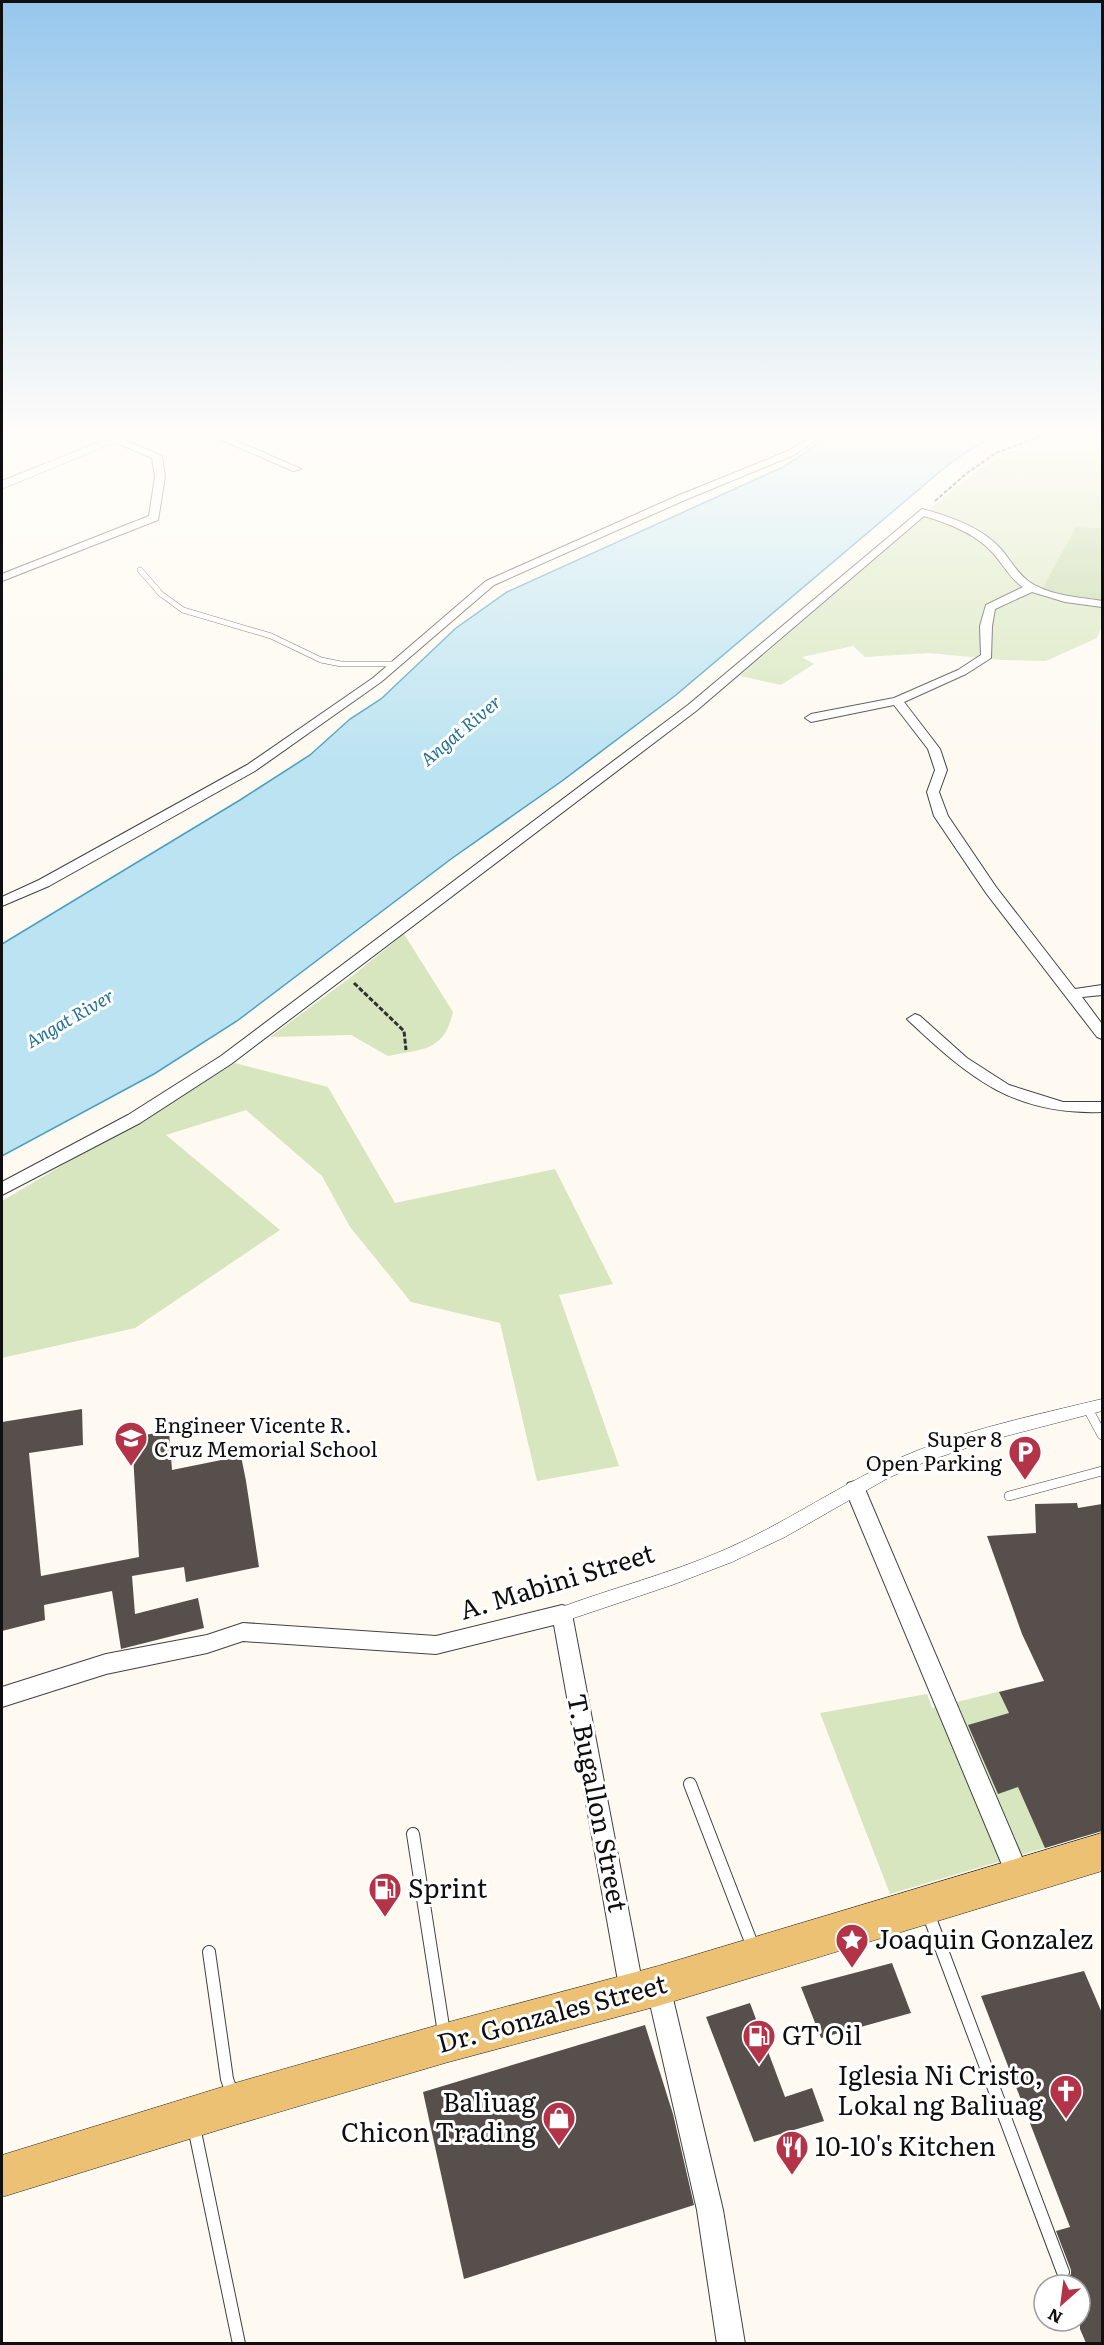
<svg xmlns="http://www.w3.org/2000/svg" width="1104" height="2345" font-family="Literata,serif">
	<rect width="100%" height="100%" fill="#fefaf2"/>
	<g fill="#d7e6be">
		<polygon points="1050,434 1102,434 1102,528 1076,527 1041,593 1102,606 1102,625 1097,638 1046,661 1002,660 929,653 865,657 853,646 802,657 814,664 781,685 740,676 951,491 990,462 1014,448"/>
		<path d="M404,934L453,1012C444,1052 422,1049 388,1056L351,1035L270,1037L351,977Z"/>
		<polygon points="235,1063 328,1087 395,1203 555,1169 613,1284 559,1295 619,1466 537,1481 500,1323 411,1302 350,1227 322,1176 246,1110 166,1135 280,1230 135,1328 2,1358 2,1201"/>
		<polygon points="1043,1681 1102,1804 1102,1831 890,1894 820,1713 927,1694 932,1708"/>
	</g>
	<polygon fill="#bdd59f" points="1076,527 1102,528 1102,606 1040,593"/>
	<path fill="#bbe3f1" stroke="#499fc1" stroke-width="1.5" d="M832,434H1002C979,442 962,455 943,469L676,695L562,781L451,859L237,1021L154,1074L2,1156V944L240,800L310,755L350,719L381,699L456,628L507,592L783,467Z"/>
	<g fill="#574f4c">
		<polygon points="82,1409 83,1445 29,1453 41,1576 139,1557 132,1437 169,1431 172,1470 241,1456 246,1481 259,1567 186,1582 184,1567 132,1576 135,1614 198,1598 204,1628 121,1649 112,1591 44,1605 45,1620 2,1631 2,1422"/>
		<polygon points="1077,1503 1078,1508 1102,1504 1102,1831 1045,1848 1018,1787 998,1794 968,1725 1009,1713 999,1692 1044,1681 1022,1634 987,1536 1036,1533 1035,1504"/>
		<polygon points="892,1963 911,2013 821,2038 801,1987"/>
		<polygon points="1084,1971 1102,2013 1102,2343 1086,2343 1080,2329 1080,2285 1069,2285 1067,2279 1071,2274 1071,2270 1056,2231 1070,2227 981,1996"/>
		<polygon points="750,2003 785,2097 812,2088 824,2121 754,2142 706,2017"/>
		<polygon points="645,2025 673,2114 694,2205 464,2279 423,2092"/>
	</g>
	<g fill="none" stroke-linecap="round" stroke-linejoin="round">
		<g stroke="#424242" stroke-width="6">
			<polyline id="service-far2" points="140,570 161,594 183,610 271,636 321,660 341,664 395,664"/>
		</g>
		<g stroke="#424242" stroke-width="10">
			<g id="service-far1">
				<polyline points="1088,1409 1102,1435"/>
				<polyline points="1009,1496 1102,1471"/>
			</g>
		</g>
		<g stroke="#424242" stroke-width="14">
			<g id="service">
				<polyline points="690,1784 753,1947"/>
				<polyline points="413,1834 444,2033"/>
				<polyline points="928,1913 1063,2272"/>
				<polyline points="209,1952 227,2079 232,2093"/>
				<polyline points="194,2127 239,2344"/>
			</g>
		</g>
		<g stroke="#424242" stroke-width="1">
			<path id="pedestrian" d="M1102,1399V1411L987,1441L925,1462L888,1478L785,1537L732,1562L672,1585L562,1622L556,1619L554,1614L556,1609C612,1588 669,1574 724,1550C782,1525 835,1488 893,1461C958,1431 1032,1416 1102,1399Z"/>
		</g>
		<g stroke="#424242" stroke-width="2">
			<g id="minor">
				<polygon points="208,434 221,434 301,469 293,471"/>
				<polygon points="815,434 826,434 794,455 685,500 494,585 381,682 255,771 49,886 2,906 2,897 39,880 247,765 373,678 486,581 677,496 788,451"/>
				<polygon points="112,437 118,437 162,456 165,477 158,520 2,581 2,574 149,516 155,477 152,458 112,441"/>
				<path d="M922,509C949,516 981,527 1000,548C1011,560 1017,574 1031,583C1052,596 1079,597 1102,601V607L1065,602L1032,592L995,609L992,626L991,658L966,674L904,702L940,749L947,770L939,792L948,816L996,887L1075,989L1102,985V995L1082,997L1102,1024V1039L1097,1037L986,893L934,816L927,792L935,770L928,749L894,705L811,722L805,718L811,714L894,698L958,670L981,655L980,626L986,605L1023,587C1009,578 1003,563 991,551C974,533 948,523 924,516L696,711L231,1064L140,1123L2,1195V1182L128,1115L221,1056L688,705Z"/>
				<path d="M915,1014L920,1016L967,1058L1009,1085L1063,1102H1102V1112C1014,1115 971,1079 910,1022L907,1019Z"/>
				<polygon points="855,1481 862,1483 865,1489 1030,1876 1026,1884 1018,1888 1010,1884 845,1489 848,1483"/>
				<polygon points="562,1605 569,1607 572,1614 644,1992 641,2001 632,2004 623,2001 620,1992 554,1625 436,1654 243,1641 207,1653 106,1674 2,1707 2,1687 106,1654 207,1635 243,1623 436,1636"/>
				<polygon points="658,1974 667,1977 670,1986 723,2210 745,2344 717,2344 697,2210 646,1986 649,1977"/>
			</g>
		</g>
		<g stroke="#424242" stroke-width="1">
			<polygon id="tertiary" points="119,434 135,434 2,489 2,481"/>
		</g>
		<g stroke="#202020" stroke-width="1">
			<polygon id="primary" points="1102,1833 1102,1871 658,2006 445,2063 235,2125 2,2197 2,2155 235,2083 445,2023 658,1966"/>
		</g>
		<polyline stroke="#313131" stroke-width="2" stroke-dasharray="4 2" stroke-linecap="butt" points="935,501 967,473 996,453 1046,434"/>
		<polyline stroke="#313131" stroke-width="3" stroke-dasharray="5 2" stroke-linecap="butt" points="354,983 404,1031 406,1050"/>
		<use href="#service-far2" stroke="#fff" stroke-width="5"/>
		<use href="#service-far1" stroke="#fff" stroke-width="9"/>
		<use href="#service" stroke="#fff" stroke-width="12"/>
		<use href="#pedestrian" fill="#fff" fill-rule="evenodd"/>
		<use href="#minor" fill="#fff" fill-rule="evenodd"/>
		<use href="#tertiary" fill="#fff" fill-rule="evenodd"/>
		<use href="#primary" fill="#ecc174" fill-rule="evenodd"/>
	</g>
	<linearGradient id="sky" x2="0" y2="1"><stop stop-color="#96c7ec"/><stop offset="0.57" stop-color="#fffdf9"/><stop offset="1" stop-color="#fffdf9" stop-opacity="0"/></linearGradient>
	<rect width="1104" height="762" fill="url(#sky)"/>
	<defs>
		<g id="school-pin" transform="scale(1.725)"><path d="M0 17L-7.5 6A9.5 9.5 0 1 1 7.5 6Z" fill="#b33348" stroke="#fff"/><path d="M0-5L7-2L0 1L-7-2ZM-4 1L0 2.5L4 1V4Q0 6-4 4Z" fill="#fff"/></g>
		<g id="parking-pin" transform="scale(1.725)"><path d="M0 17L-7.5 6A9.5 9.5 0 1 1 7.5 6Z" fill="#b33348" stroke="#fff"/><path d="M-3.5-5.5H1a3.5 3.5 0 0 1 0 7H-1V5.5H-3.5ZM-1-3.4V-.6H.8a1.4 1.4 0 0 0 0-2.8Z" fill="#fff"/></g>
		<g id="fuel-pin" transform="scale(1.725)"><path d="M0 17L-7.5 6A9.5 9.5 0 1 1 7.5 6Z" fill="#b33348" stroke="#fff"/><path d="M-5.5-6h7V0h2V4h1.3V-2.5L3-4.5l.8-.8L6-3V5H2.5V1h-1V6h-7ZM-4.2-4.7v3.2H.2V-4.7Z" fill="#fff"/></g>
		<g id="sight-pin" transform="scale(1.725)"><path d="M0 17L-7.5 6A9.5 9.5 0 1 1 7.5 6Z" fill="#b33348" stroke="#fff"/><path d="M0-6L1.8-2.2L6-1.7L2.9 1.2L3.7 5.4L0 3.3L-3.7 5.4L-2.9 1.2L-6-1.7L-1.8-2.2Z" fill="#fff"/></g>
		<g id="church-pin" transform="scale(1.725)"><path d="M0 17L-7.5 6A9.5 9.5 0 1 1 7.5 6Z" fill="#b33348" stroke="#fff"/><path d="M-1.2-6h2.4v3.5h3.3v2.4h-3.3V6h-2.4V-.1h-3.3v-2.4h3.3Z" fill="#fff"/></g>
		<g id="shop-pin" transform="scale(1.725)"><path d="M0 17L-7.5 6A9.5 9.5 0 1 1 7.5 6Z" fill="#b33348" stroke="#fff"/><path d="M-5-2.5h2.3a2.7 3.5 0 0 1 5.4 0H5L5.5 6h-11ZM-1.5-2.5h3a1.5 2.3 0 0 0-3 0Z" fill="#fff"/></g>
		<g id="restaurant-pin" transform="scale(1.725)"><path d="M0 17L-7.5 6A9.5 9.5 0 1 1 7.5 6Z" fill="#b33348" stroke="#fff"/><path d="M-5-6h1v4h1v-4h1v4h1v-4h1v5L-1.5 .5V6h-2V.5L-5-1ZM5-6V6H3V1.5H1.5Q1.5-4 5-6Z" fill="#fff"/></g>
	</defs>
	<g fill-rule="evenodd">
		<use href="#school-pin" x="131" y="1438"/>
		<use href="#parking-pin" x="1025" y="1452"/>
		<use href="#fuel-pin" x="385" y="1889"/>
		<use href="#sight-pin" x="852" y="1940"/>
		<use href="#fuel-pin" x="759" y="2036"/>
		<use href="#church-pin" x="1066" y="2091"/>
		<use href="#shop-pin" x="559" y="2118"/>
		<use href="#restaurant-pin" x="792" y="2147"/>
	</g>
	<g text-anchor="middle" stroke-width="6" stroke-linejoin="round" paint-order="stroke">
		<g font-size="18" font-style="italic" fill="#237196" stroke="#fff">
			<text transform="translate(461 731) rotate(-40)" y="6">Angat River</text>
			<text transform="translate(70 1019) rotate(-30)" y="6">Angat River</text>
		</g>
		<g font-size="21" fill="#0f0f0f" stroke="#fff" text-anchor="start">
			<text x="154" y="1433">Engineer Vicente R.<tspan x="154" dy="24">Cruz Memorial School</tspan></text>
			<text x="1002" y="1447" text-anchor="end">Super 8<tspan x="1002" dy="24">Open Parking</tspan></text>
		</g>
		<g font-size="26" fill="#0f0f0f" stroke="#fff">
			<text transform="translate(557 1582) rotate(-17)" y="9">A. Mabini Street</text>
			<text transform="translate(597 1803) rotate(79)" y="9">T. Bugallon Street</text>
			<text transform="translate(552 2014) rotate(-15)" y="9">Dr. Gonzales Street</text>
		</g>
		<g font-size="26" fill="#0f0f0f" stroke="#fff" text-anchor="start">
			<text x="408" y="1898">Sprint</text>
			<text x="875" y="1949">Joaquin Gonzalez</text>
			<text x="782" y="2045">GT Oil</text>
			<text x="1043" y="2085" text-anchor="end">Iglesia Ni Cristo,<tspan x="1043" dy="30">Lokal ng Baliuag</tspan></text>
			<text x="536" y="2112" text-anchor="end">Baliuag<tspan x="536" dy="30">Chicon Trading</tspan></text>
			<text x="815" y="2156">10-10's Kitchen</text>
		</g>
	</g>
	<rect width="1104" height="2345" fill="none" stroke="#0f0f0f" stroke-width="6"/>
	<g transform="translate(1062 2303) rotate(208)"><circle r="28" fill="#ffffff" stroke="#9f9f9f" stroke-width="1.5"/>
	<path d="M0-4.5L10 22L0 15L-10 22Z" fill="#b33348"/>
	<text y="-9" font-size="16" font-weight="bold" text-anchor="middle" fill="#0f0f0f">N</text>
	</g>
</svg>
